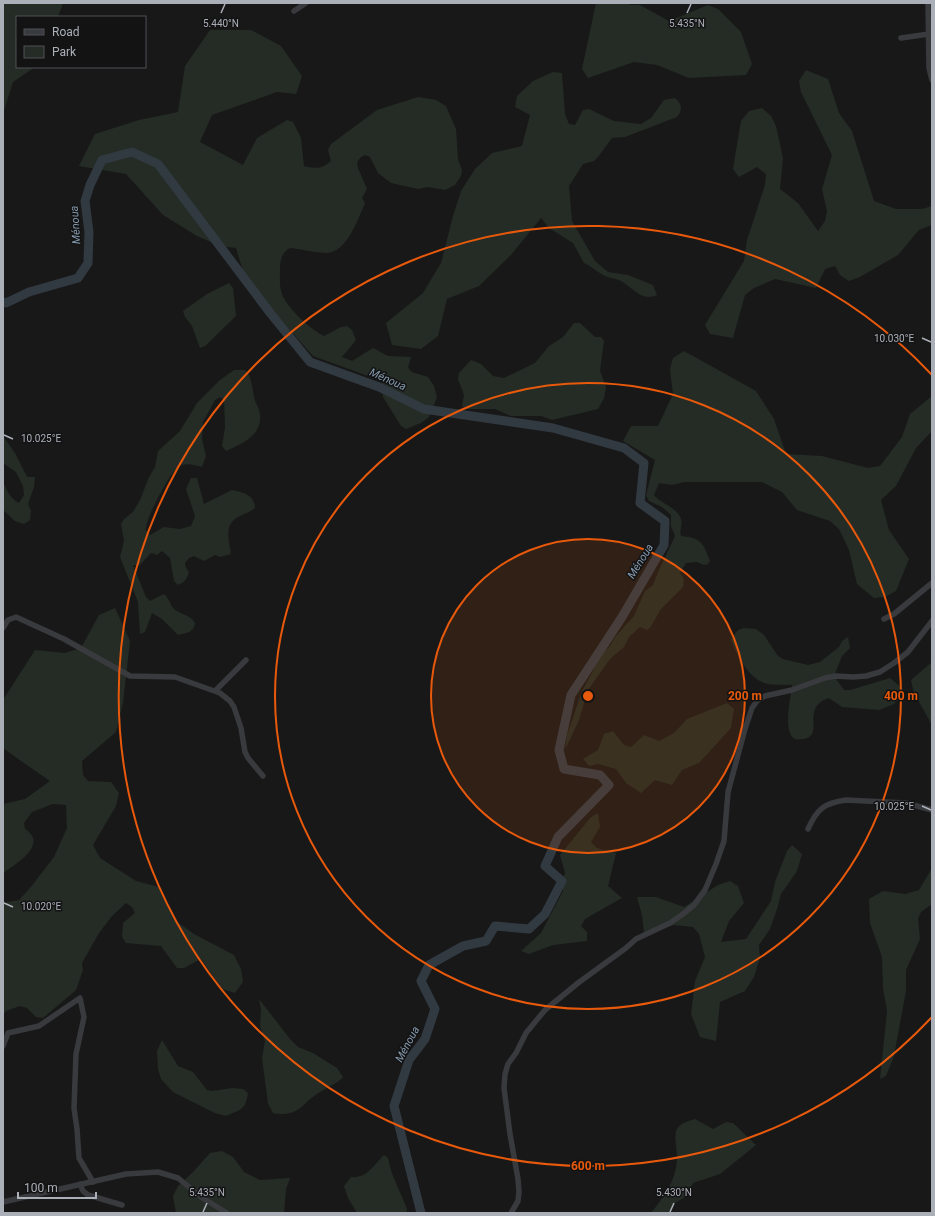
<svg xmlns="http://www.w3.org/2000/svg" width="935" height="1216" font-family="Roboto,sans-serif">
	<rect width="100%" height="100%" fill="#181819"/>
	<g fill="#242c25">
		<polygon points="3,3 63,3 58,17 17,17 17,67 35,67 13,82 3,114"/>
		<polygon points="596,3 629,3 630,5 640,5 669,21 708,5 718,9 741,32 752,64 746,75 689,78 657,65 634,62 588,78 582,69"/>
		<path d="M210,30H251L281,46L302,76L296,94L277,92L212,115L200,142L243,165L257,138L287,120L293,122L301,138L304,166C315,169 322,169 331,161L328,150L331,144L377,110L418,97L436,100L446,106L456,129L458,159L462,170L461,176L455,185L445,190L428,187L418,189L391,183L378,173L370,157L365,155L361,157L357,162L358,168L367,189L362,198L365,203C358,219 347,252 327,253C315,253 302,249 290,248C282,252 280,260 280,269C280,277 279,286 282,294C287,308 310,329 324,336L341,327L347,326L352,330L356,340L342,357L352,361L373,348L388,356L411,357L408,368L412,372L428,377L434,386L437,397L429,417L421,423L406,429L401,426L383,397L382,381L313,356L274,312L243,271L236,248L220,246L197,236L163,215L126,174L79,166L95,134L139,120L178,112L185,66Z"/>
		<polygon points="806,70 828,79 839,113 852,131 874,201 896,209 922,209 932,206 932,225 919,230 898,255 860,277 849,281 840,275 835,266 825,269 816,288 775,279 754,288 745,295 733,338 710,334 705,325 744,261 747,240 765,185 766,174 757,167 739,177 733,169 741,121 749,111 762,108 771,116 776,126 783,158 780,189 798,203 818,231 825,221 827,211 822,189 832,155 801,92 799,81"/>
		<path d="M553,72L562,73L565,114L569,124L575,125L583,110L589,109L614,121L641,124L651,118L664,100L675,98C682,104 683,110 677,117L625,137L612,138L598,157L594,161L583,164L569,186L572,221L595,261L608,272L628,275L653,285L657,295C642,302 633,288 621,281C615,278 608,278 603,275C596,271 591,266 584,263L573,243L549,228L541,218L511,255L479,286L447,299L438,336L421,349L392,345L386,323L423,293L441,263L453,216L461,191L475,169L492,153L522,146L530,115L515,107L517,96L533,81Z"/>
		<polygon points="229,283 233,288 236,316 205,346 200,348 192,326 185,317 183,311 207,294"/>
		<polygon points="574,323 580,323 595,337 601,337 604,341 600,371 606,387 604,398 598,409 552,420 541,416 511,416 495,409 466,409 462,406 464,395 458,379 459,373 471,360 481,364 493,376 504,378 535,363 549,346 563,337"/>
		<path d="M684,351L756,391L774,419L786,454L822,456L868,468L880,466L902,437L910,414L932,396V431L916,448L896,486L881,500L889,530L909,559L896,591L885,597L874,598L857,584L849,550L839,529L830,521L797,510L782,492L762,482H684L672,485L659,483L654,495C661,504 677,507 681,519C683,525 679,530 681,536C702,538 703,543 710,561L708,564L704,565L697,562L686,563L680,573L684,579L683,587L661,609L650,628L647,630L640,627L629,637L624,647L610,659L588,690L579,720L565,750L567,735L582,691L602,654L610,646L615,637L634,616L645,591L653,585L659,570L675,536L671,526V515L662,507L649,501L646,495L655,460L623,441L631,426H658L673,394L670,369L673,358Z"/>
		<path d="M234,370H245C252,377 252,387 254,397C255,403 260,409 260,415C262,436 241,444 226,451L222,446L225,428L224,400L220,397L215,400L203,422L202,439L206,456L202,467C194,465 186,462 178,467C170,473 144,521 146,530C147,532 148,534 150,535L164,527L180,529L191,526L195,516L186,489L191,478H197L204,504L232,490C244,493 254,494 255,508C250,512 246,513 240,516C223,524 229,539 231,554L220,557L215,555L204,561L194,556L189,558L185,563L186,568L189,572C187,579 185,582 178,585L174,581L170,558L162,551L157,555L151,553L139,566L133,565L146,597L150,601L164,594C169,598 170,604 173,608C180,615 190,614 195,623C194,632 187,633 178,635L162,619L152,613L145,632L140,634L138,602L120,557L124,541L121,524L124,519L133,512L140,500L149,477L155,467L158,451L180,431L197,403L220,380Z"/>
		<path d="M3,436L15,453L27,477H35L34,487L28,504L31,511L30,520L24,524L15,521L3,510V480C6,490 10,498 19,503L24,495L23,486L16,472L3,463Z"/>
		<path d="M115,608L130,641L123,703L116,732L82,761L83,775L88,781L111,782L119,793L116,806L93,845L100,858L136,881L159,887L176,921L194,934L234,955L241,969L243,982L235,993L222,989L201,959L184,968H177L161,946L126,943L122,937L123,923L135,913L132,907L126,903L112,916L99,933L82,963L83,970L76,990L43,1018L36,1017L27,1008L20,1006L6,1011L3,1015V903L19,900L30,888L54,857L67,828L66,805L53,804L32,812L24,823L25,829C49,844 16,864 3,873V804L25,799L50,781L21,761L3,748V700L35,650L65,653L81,648L99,615Z"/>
		<path d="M744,628L756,629L764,635L778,656L783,659L808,665L820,662L839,647L842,641L848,637L850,648L842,656L834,676L844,690H850L890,678L903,689L902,696L894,704L879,710L842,707L829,698C822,700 815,705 814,713C811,722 819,736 804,739C801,739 798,740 795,739C782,733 791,697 792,685C784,684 772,686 764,683C747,676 737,655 731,639L738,630Z"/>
		<polygon points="932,662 932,725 914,693 911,680"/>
		<polygon points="727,703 734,709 731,728 699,763 682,770 672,785 655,780 641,793 626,783 616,769 598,764 589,766 583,759 598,750 604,734 613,731 624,745 631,747 644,735 659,741 674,733 687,719"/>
		<polygon points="598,813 600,827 591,842 597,848 616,853 608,886 622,898 585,919 581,926 587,932 587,941 553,945 529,954 521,951 541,933 563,891 562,881 565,873 560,855 590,818"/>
		<polygon points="792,845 802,854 797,871 781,894 777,909 770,929 759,945 760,958 754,977 745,991 720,1002 716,1041 700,1037 691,1014 695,981 705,957 699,934 693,927 674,925 644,933 642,915 637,897 656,897 684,907 718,885 730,881 738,886 744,903 729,921 721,942 746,939 771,901 775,882 787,851"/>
		<polygon points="932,868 932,904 921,912 918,918 920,939 906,970 906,991 894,1056 886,1076 880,1079 887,1011 883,988 882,957 870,923 869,899 883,891 905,894 919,890"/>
		<path d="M259,999L290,1039L298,1047L313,1053L337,1068L343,1077C337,1084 329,1086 322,1091C301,1102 301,1118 273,1113L268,1103L262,1058L265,1041L260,1026L261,1009Z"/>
		<path d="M162,1040L178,1066L193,1072L207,1090L212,1091L232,1088L243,1089L248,1093C245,1111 241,1109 226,1116L215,1113L173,1092L161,1079L158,1069L157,1051Z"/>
		<path d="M695,1119L713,1129L726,1122L733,1123L756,1145L720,1174L693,1183L687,1196L675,1203L670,1213H651C664,1197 675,1182 677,1161C678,1152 673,1136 677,1129C680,1123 689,1121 695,1119Z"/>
		<polygon points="222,1151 233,1157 244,1172 260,1180 290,1178 286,1189 284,1213 176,1213 173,1196 178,1186 193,1172 210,1153"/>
		<path d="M384,1155L388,1158C391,1176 401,1192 407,1209L406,1213H357L348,1198L344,1186L351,1177C366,1179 374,1165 384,1155Z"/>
	</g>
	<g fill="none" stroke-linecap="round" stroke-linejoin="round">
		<polyline stroke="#323a41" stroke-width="9" points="3,302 6,303 29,292 78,278 88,263 89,232 85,201 90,185 102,160 132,152 158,164 271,314 310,362 379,387 424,409 553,428 624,448 644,463 640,503 665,521 664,545 622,617 571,695 559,750 564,769 600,775 609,785 558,837 545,866 562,881 545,914 529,929 495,926 486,941 463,946 429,965 421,981 435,1009 425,1039 409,1060 394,1106 421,1213"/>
		<g stroke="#393a3e" stroke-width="5.5">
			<polyline points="928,3 929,68 932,80"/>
			<polyline points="294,11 306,3"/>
			<polyline points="901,38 929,34"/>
			<polyline points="884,619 894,614 932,583"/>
			<polyline points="3,628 8,620 16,617 64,639 130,676 175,677 220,693 230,701 234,707 241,728 245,752 248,758 263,776"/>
			<polyline points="216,690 246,660"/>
			<path d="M808,829C817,809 824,803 846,800L906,803L932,810"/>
			<polyline points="3,1046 8,1033 39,1026 80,998 84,1017 76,1054 74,1108 77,1129 79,1158 93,1182"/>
			<polyline points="80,1184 83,1191 88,1195 122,1205"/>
			<polyline points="3,1202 126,1174 158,1172 178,1178 201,1197 227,1213"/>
			<polyline points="511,1213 518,1201 519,1192 518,1179 510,1134 504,1088 505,1074 508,1064 516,1053 526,1033 545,1010 578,983 626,948 636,939 670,923 683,914 694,905 705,890 716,864 724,841 728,792 745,729 752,708 757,701 765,696 792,690 825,678 835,676 853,677 866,676 880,672 894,663 908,652 932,621"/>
		</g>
	</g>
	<path fill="none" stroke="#abafb8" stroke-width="1.5" d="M221,13L225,4M687,13L691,4M922,338L931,342M4,435L13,439M922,806L931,810M4,903L13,907M203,1212L207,1203M670,1212L674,1203"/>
	<circle cx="588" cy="696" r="157" fill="#e8590c" fill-opacity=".12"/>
	<g fill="none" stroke="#e8590c" stroke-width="2">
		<circle cx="588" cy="696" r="157"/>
		<circle cx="588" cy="696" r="313"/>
		<path d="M932 1017A470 470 0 1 1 932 375"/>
	</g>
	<g text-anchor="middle" stroke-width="3" stroke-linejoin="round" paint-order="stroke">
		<g font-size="11" font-style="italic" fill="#869baf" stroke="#131314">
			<text transform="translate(75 225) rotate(-94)" y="4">Ménoua</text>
			<text transform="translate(388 379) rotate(24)" y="4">Ménoua</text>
			<text transform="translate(640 561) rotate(-58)" y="4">Ménoua</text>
			<text transform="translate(407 1044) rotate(-62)" y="4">Ménoua</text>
		</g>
	</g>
	<g font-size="10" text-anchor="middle" fill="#abafb8" stroke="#131314" stroke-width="3" stroke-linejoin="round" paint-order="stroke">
		<text x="221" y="27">5.440°N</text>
		<text x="687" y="27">5.435°N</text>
		<text x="894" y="342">10.030°E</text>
		<text x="41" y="442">10.025°E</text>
		<text x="894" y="810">10.025°E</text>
		<text x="41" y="910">10.020°E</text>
		<text x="207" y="1196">5.435°N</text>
		<text x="674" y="1196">5.430°N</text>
	</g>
	<circle cx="588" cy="696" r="6" fill="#e8590c" stroke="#131314" stroke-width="2"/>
	<g font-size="12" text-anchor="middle" font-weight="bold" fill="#e8590c" stroke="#131314" stroke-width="3" stroke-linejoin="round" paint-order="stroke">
		<text x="745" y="700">200 m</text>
		<text x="901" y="700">400 m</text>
		<text x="588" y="1170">600 m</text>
	</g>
	<rect width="935" height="1216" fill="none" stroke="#abafb8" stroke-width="8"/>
	<rect x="16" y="16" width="130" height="52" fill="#131314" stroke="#505156"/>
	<rect x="24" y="29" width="20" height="6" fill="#393a3e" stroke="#505156"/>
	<text x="52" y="36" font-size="12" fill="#abafb8">Road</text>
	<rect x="24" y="46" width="20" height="12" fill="#242c25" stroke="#505156"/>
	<text x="52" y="56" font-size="12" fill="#abafb8">Park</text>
	<path d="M18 1192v6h78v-6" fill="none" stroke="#abafb8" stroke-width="2"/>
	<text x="24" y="1192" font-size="12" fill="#abafb8" stroke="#131314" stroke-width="3" paint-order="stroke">100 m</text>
</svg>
